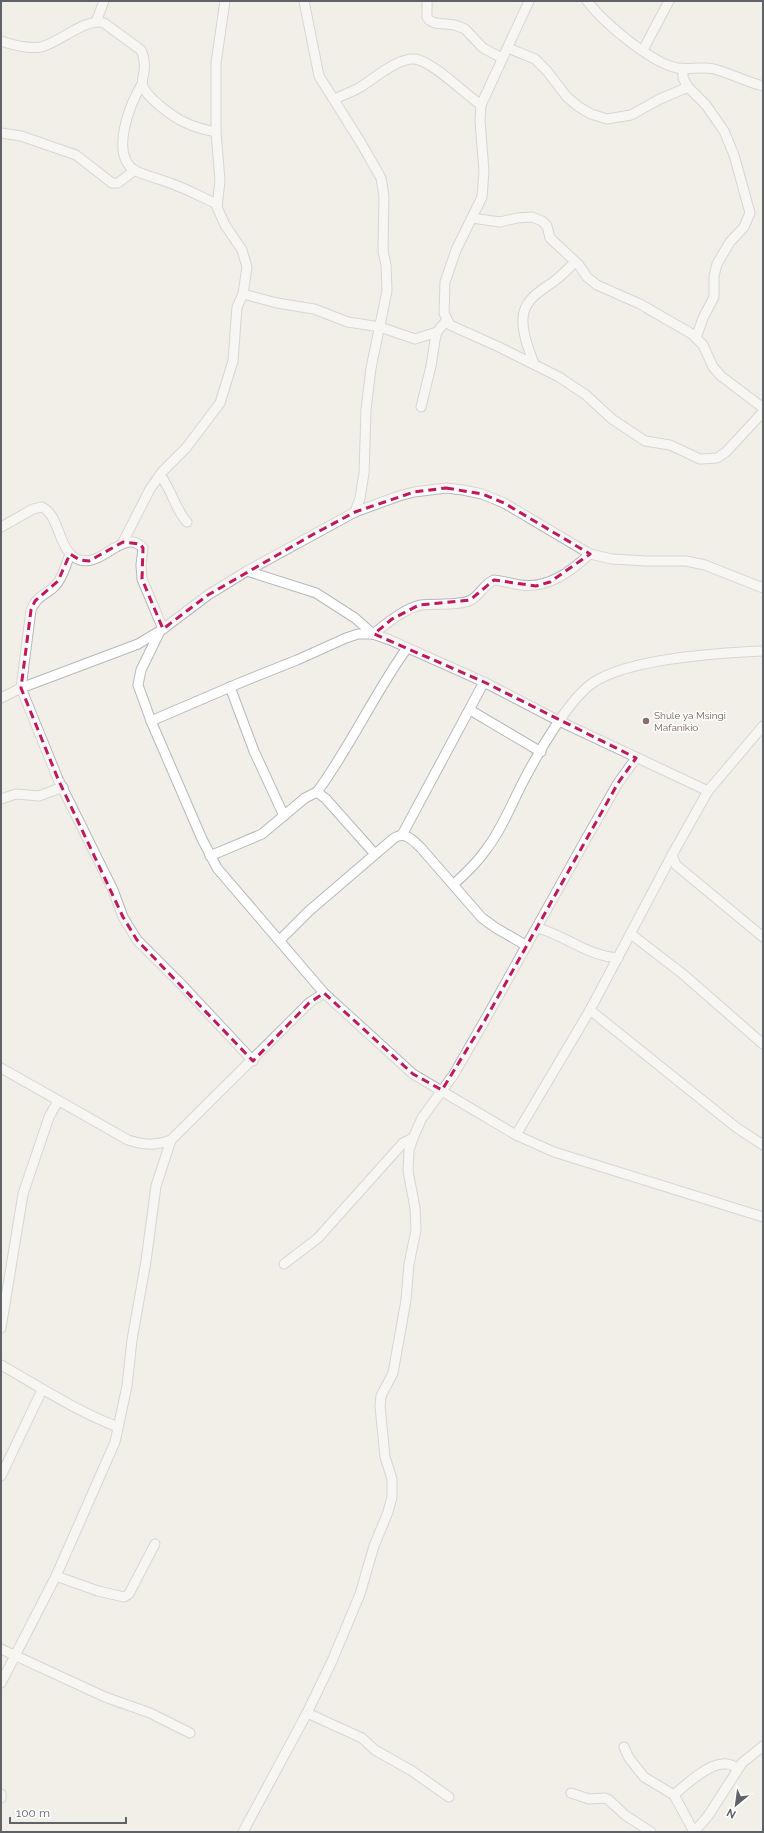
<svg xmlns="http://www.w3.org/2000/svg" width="764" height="1833" font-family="Raleway,sans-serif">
	<rect width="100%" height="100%" fill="#f1efe8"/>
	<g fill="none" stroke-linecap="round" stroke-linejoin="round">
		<g stroke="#b5b8bc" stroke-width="11">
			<g id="street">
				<polyline points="427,1 427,17 429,20 435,23 455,25 465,29 483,48 502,58"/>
				<polyline points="529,1 481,105 480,121 484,171 482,197 456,250 445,282 444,313 450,325 499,347 559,377 586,395 612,419 645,441 670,445 700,459 717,458 726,452 763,412"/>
				<path d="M587,1C604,23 650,62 677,68C689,70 702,66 714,69C730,73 746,82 763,86"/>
				<polyline points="96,22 104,1"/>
				<path d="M1,41C13,45 28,49 41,47C59,43 86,17 104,23L141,50C144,56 145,63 144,71C144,76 141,81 143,86C146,97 173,117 184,122C194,127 205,130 216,132"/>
				<polyline points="508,48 535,59 547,71 567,97 579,107 591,114 607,119 631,115 660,99 688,87"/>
				<polyline points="643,50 669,1"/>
				<polyline points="683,69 683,78 688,87 706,105 724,131 734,155 750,213 744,227 730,242 717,264 714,276 714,297 703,318 696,338"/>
				<path d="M142,84C130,104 110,153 134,170C140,174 166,181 175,185C189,190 203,198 217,204"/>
				<path d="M334,99C342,96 351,92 359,88C374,79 401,54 419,60C437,66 464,93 481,105"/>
				<polyline points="1,133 21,136 76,155 112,183 118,183 135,170"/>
				<polyline points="472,218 500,222 517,218 532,217 542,221 547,226 550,238 579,265 587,277 597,285 640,304 692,334 703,345 713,367 721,376 763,408"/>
				<polyline points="243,294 277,303 314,309 348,322 380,327 415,339 437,332"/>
				<path d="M534,364C529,350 522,333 523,318C524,298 543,290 557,279C563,274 569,268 575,262"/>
				<polyline points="421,407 431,366 435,340 437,332 446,321"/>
				<path d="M160,475C172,490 176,511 187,522"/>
				<polyline points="355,512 399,496 414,492 446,488 463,490 482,494 504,503 590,554 612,559 646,561 686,561 705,565 763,588"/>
				<path d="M1,527L33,509L42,507C61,516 58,554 80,560C103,567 124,527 143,548L141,565L142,579L163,629"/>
				<polyline points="123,542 150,489 162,472 186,448 220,403 233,361 237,307 243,294 247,267 242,250 225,225 217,207 220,181 216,132 216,63 225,1"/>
				<path d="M70,554C66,564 63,578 55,586C45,596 37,595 31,610L21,688L58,779L113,890L123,917L137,940L183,986L253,1061"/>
				<path d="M247,571L316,593L355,618L373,634C386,624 405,608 421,605C435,603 459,606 471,600C480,595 484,584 494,580C504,581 512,584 521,585C548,589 571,571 590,554"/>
				<polyline points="160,631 141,670 138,685 151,721 202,839 217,868 324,993 413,1074 516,1135 554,1152 763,1217"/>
				<polyline points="230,687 254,751 284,816"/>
				<polyline points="1,698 21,688 138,644 163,629 208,595 247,571 355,512 360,498 364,473 366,410 371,368 387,291 386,265 383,251 384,196 381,178 361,143 319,76 304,1"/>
				<polyline points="470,710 541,752"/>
				<polyline points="151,721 242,682 297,660 346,638 358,634 373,634 390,640 484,682 559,721 708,791"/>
				<path d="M317,792C351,746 374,694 407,648"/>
				<polyline points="1,799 16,794 39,796 63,787"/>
				<polyline points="402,835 484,682"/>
				<polyline points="672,855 676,865 763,937"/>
				<polyline points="210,856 262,834 305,798 317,792 326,799 375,854"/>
				<path d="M454,884C465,874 476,864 485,851C501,831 511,805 523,782C537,755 569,698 594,682C632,658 718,653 763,651"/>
				<path d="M538,928C566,936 588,956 618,958"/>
				<polyline points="631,934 684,975 763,1044"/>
				<path d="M280,940L309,911L393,839C404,830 413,840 421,848L482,918L496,928L527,946"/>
				<polyline points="590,1010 737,1128 763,1145"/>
				<path d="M1,1068L128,1140C143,1145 155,1146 171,1140L309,1003L324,993"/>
				<polyline points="516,1135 590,1010 672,855 708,791 763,726"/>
				<polyline points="284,1264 318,1238 403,1143 413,1138"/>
				<polyline points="1,1328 23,1194 49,1117 58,1101"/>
				<path d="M1,1365C40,1387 76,1411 118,1427"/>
				<polyline points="1,1476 42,1390"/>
				<polyline points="56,1576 98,1591 124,1597 129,1594 132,1588 155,1544"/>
				<polyline points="1,1649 105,1697 150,1713 190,1733"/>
				<polyline points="1,1683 56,1576 115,1442 127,1386 132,1340 146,1261 156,1186 171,1140"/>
				<polyline points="307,1713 362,1738 375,1750 412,1771 449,1797"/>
				<polyline points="624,1747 629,1758 644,1777 674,1795 694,1832"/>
				<polyline points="571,1793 589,1799 605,1798 609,1800 625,1815 651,1832"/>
				<polyline points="1,1794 1,1798"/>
				<path d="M674,1795C685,1785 708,1764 723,1764C728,1763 733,1766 738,1768"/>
				<polyline points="243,1832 307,1713 332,1661 360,1594 374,1546 388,1512 392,1497 392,1479 385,1457 380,1406 381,1396 393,1373 406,1300 409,1264 416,1230 415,1208 408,1171 409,1150 413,1138 422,1118 454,1074 485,1020 586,839 618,783 636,758"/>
				<polyline points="694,1832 708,1816 742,1763 763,1746"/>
			</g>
		</g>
		<use href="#street" stroke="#fff" stroke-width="9"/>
	</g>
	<path d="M0 0H764V1833H0ZM446,488L482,494L504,503L590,554L550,582L536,586L494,580L470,600L419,605L392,619L374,634L484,682L636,758L618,783L485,1020L442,1090L413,1074L324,993L309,1003L253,1061L137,940L123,917L58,779L21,688L31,610L35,601L58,581L70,554L80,560L89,561L123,542L140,544L143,548L142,579L163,629L208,595L312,535L355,512L414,492Z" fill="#f1efe8" fill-opacity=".55" fill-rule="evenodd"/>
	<path fill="none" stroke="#c2185b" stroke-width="3" stroke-dasharray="8 5" stroke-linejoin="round" d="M446,488L482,494L504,503L590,554L550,582L536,586L494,580L470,600L419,605L392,619L374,634L484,682L636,758L618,783L485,1020L442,1090L413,1074L324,993L309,1003L253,1061L137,940L123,917L58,779L21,688L31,610L35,601L58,581L70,554L80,560L89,561L123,542L140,544L143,548L142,579L163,629L208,595L312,535L355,512L414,492Z"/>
	<circle fill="#8d6e63" stroke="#fff" stroke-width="1.5" cx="646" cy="721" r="4"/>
	<g text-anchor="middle" stroke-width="3" stroke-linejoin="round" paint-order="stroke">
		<g font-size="10" fill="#785e54" stroke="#fff" text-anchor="start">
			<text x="654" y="719">Shule ya Msingi<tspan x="654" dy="12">Mafanikio</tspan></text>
		</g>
	</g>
	<rect width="764" height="1833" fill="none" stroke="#5f6368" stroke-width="4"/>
	<g transform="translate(736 1805) rotate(209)" stroke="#ffffff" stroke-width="3" paint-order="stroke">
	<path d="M0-3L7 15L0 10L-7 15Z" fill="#5f6368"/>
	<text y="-6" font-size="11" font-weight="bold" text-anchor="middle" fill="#5f6368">N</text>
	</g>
	<path d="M10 1817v6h116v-6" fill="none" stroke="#5f6368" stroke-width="2"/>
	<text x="16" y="1817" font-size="12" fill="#5f6368" stroke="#ffffff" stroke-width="3" paint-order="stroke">100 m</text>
</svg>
